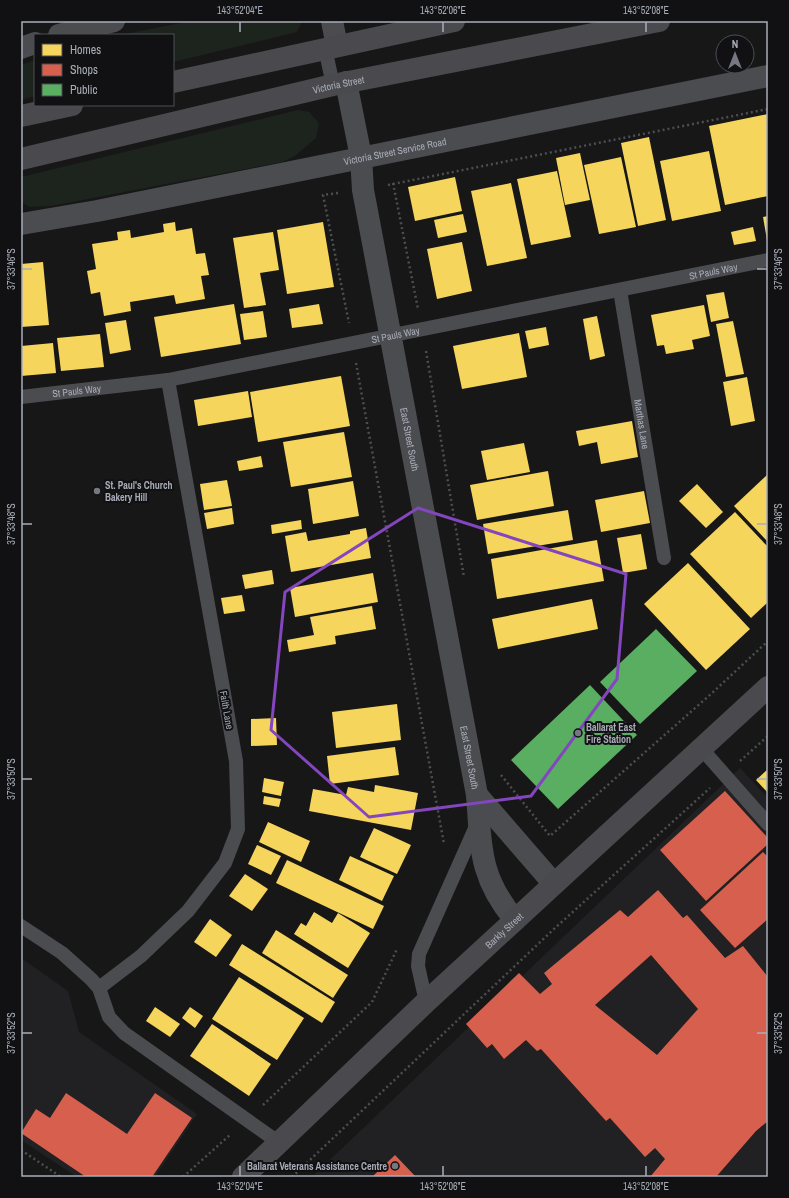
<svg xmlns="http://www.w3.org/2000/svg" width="789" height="1198" font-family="'Archivo Narrow',sans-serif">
	<rect width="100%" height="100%" fill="#171717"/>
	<g fill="#212123">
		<polygon points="740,768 768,798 768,1177 312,1177"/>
		<polygon points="21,958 68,991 79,1032 197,1114 155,1177 77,1177 21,1140"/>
	</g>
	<g fill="#1d241e">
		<polygon points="191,21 302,21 297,32 173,62 173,35 120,35"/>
		<polygon points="35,60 35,96 21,100 21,65"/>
		<polygon points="298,110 309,112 319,123 316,138 295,156 282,162 51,206 30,207 21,202 21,177"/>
	</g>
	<g fill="#f6d55c">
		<polygon points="768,114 768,196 725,205 709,126"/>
		<polygon points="649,137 666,220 638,226 621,143"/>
		<polygon points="709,151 721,211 672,221 660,161"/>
		<polygon points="580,153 590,200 565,205 556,158"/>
		<polygon points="621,157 636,227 599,234 584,165"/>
		<polygon points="557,171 571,237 531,245 517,179"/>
		<polygon points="455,177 462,211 415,221 408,187"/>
		<polygon points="511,183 527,258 487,266 471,191"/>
		<polygon points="463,214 467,232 438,238 434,220"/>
		<polygon points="768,216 768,240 767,240 763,217"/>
		<polygon points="175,222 176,231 192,228 196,254 205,253 209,275 201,276 205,299 176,304 174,295 130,302 131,311 104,316 100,292 91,294 87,271 96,269 92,244 118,240 117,232 130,230 131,238 164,232 163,224"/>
		<polygon points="323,222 334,287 287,294 277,230"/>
		<polygon points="753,227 756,241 734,245 731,232"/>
		<polygon points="273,232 279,270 260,273 266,305 244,308 233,238"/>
		<polygon points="462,242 472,291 437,299 427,249"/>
		<polygon points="43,262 49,325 21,327 21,264"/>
		<polygon points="724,292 729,318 711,322 706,295"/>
		<polygon points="234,304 241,344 161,357 154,317"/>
		<polygon points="319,304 323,324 292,328 289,309"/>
		<polygon points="704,305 710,336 692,340 694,349 666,354 664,345 657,346 651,315"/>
		<polygon points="263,311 267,337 244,340 240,314"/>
		<polygon points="597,316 605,356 590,360 583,319"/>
		<polygon points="126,320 131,350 110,354 105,323"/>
		<polygon points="733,321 744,374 726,377 716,324"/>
		<polygon points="546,327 549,345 529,349 525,331"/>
		<polygon points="519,333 527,377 462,389 453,346"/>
		<polygon points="100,334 104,367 61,371 57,338"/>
		<polygon points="53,343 56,373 21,376 21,346"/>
		<polygon points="341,376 350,426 258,442 250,392"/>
		<polygon points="747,377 755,421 731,426 723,382"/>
		<polygon points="248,391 252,417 198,426 194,400"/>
		<polygon points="632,421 638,457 601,464 597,442 579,446 576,431"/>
		<polygon points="344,432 352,477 291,487 283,442"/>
		<polygon points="524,443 530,472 487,480 481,451"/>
		<polygon points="261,456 263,467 239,471 237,461"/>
		<polygon points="548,471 554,506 477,520 470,485"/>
		<polygon points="768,474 768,542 734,506"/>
		<polygon points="227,480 232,506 204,510 200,484"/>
		<polygon points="353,481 359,516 313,524 308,489"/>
		<polygon points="697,484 723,512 706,528 679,501"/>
		<polygon points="644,491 650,523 601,532 595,500"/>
		<polygon points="232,508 234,524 207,529 204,513"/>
		<polygon points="568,510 573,540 488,554 483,524"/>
		<polygon points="735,512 768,547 768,602 751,618 690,554"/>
		<polygon points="301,520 302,529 272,534 271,525"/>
		<polygon points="366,528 371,558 291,572 285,536 306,532 308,541 350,534 350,531"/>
		<polygon points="641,534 647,569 623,573 617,538"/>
		<polygon points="597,540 604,581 497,599 491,559"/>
		<polygon points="688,563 750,629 706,670 644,604"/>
		<polygon points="272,570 274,584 245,589 242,575"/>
		<polygon points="373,573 378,602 295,617 290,588"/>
		<polygon points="242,595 245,611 224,614 221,598"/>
		<polygon points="592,599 598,629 498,649 492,619"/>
		<polygon points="372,606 376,629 335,636 336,644 289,652 287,640 314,635 310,617"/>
		<polygon points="397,704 401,740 336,748 332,712"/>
		<polygon points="276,718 277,745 251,746 251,719"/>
		<polygon points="395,747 399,775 330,784 327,756"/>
		<polygon points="768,769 768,793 756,780"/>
		<polygon points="264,778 284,782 281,796 262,792"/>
		<polygon points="375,785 418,793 411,830 309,811 313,789 346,795 348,787 374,792"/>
		<polygon points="264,796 281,799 279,807 263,804"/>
		<polygon points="268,822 310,841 301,862 259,842"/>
		<polygon points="374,828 411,845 397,874 360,857"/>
		<polygon points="257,845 281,856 271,875 248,864"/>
		<polygon points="350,856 394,876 382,901 339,880"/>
		<polygon points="287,860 384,906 373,929 276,883"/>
		<polygon points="245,874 268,889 252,911 229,896"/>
		<polygon points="314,912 332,923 338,913 370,933 348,968 294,934 301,923 306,926"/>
		<polygon points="210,919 232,935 216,957 194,942"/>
		<polygon points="276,930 348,975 333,998 262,953"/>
		<polygon points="242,944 335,1002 322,1023 229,965"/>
		<polygon points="239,977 304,1018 277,1060 212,1019"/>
		<polygon points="155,1007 180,1024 170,1037 146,1021"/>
		<polygon points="190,1007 203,1016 195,1028 182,1018"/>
		<polygon points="212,1024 271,1064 249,1096 190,1056"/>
	</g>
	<g fill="#d6604d" fill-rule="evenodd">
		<polygon points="725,791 768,838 768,844 706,901 660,850"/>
		<polygon points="763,852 768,857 768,919 735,948 700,910"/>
		<path d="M658,890L683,918L687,915L725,958L743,946L768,977V1121L756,1131L716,1177H650L665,1159L655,1148L645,1157L610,1118L606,1121L541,1049L537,1051L526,1040L504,1059L492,1044L487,1048L466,1024L519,973L540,994L552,984L544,973L620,910L628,917ZM651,955L698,1009L657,1055L595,1005Z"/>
		<polygon points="66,1093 127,1134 155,1093 192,1118 152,1177 86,1177 21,1133 36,1109 50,1118"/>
		<polygon points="395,1155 416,1177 372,1177"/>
	</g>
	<g fill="#5aae61">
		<polygon points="656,629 697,671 640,724 600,682"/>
		<polygon points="590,685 637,735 558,809 511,760"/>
	</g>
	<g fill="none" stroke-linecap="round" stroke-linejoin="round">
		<g stroke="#4d4e52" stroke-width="2.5" stroke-dasharray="2 3" stroke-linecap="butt">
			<polyline points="393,183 418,309"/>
			<polyline points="388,185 768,109"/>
			<polyline points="338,193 323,195 349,323"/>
			<polyline points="426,351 464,577"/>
			<polyline points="356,363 444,844"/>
			<polyline points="740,761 768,736"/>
			<polyline points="501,775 550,836 711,694 768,641"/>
			<polyline points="263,1105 372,1002 397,949"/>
			<polyline points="21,1150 61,1177"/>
			<polyline points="183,1177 231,1134"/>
			<polyline points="292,1177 555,928 710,788"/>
		</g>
		<g stroke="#4b4c50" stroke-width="14">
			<polyline points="325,48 333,85"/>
			<path id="s1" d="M620,290L664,558"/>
			<path id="s2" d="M21,397L168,380L768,260"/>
			<polyline points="701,748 768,824"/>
			<polyline points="21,926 62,953 91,979 99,988 109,1017 124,1033 278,1142"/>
			<polyline points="99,988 141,956 188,911 225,863 238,829 236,761 168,380"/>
			<polyline points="426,1002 418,966 419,954 477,824"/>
		</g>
		<g stroke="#4b4c50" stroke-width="22">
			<polyline points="332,21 337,46"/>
			<polyline points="59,35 114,21"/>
			<polyline points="21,48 35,43"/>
			<path id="s3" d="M346,82L361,157L363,190L477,795C481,847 479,877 515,920"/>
			<path id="s4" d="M21,224L97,211L768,76"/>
			<polyline points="477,795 554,884"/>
		</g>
		<g stroke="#4a4a4e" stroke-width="22">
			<polyline points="173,82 454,21"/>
			<polyline points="21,116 72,105"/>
			<path id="s5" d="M21,159L333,85L659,21"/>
			<path id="s6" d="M243,1177L426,1002L768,687"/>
		</g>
	</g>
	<path fill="none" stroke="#8446be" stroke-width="3" stroke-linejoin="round" d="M418,508L626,574L617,679L531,796L369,817L271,730L285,592Z"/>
	<path fill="none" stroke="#a8adb8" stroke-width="1.5" d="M240,22V32M443,22V32M646,22V32M22,269H32M757,269H767M22,524H32M757,524H767M22,779H32M757,779H767M22,1033H32M757,1033H767M240,1166V1176M443,1166V1176M646,1166V1176"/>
	<g fill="#757880" stroke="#111113" stroke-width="1.5">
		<circle cx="97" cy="491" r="4"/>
		<circle cx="578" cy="733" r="4"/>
		<circle cx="395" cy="1166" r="4"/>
	</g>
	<g text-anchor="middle" stroke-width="4" stroke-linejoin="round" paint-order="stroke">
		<g font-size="10" fill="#a8adb8" stroke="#111113">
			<text dy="4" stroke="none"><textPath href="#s5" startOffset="326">Victoria Street</textPath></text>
			<text dy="4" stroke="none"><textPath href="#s4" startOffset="381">Victoria Street Service Road</textPath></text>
			<text dy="4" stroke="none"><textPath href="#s2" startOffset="704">St Pauls Way</textPath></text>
			<text dy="4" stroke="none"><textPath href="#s2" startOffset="380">St Pauls Way</textPath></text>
			<text dy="4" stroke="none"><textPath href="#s2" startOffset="56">St Pauls Way</textPath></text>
			<text dy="4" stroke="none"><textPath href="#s1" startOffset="136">Marthas Lane</textPath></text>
			<text dy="4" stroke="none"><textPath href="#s3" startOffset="363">East Street South</textPath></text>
			<text transform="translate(227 710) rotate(80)" y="4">Faith Lane</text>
			<text dy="4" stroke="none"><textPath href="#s3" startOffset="687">East Street South</textPath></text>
			<text dy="4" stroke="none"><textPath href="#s6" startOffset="359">Barkly Street</textPath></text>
		</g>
		<g font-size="10" font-weight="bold" fill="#a8adb8" stroke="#111113" text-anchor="start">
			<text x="105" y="489">St. Paul's Church<tspan x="105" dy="12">Bakery Hill</tspan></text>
			<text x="586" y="731">Ballarat East<tspan x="586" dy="12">Fire Station</tspan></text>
			<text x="387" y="1170" text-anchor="end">Ballarat Veterans Assistance Centre</text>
		</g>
	</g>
	<rect width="789" height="1198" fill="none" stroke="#111113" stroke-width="44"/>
	<rect x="34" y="34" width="140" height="72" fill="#111113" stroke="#4d4f55"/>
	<rect x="42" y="44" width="20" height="12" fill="#f6d55c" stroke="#4d4f55"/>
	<text x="70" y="54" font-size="12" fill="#a8adb8">Homes</text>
	<rect x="42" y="64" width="20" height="12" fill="#d6604d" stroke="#4d4f55"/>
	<text x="70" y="74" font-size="12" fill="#a8adb8">Shops</text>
	<rect x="42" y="84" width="20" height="12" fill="#5aae61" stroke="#4d4f55"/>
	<text x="70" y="94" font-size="12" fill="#a8adb8">Public</text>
	<g transform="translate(735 54)"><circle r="19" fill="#111113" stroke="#4d4f55"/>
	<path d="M0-3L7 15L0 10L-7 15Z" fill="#757880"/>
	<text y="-6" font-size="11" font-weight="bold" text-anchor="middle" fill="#a8adb8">N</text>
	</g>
	<rect x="22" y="22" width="745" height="1154" fill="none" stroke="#a8adb8" stroke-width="1.5"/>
	<g font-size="10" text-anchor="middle" fill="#a8adb8">
		<text x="240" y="14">143°52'04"E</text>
		<text x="443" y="14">143°52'06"E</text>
		<text x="646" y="14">143°52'08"E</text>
		<text transform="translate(11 269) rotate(-90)" y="4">37°33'46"S</text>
		<text transform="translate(778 269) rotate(-90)" y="4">37°33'46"S</text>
		<text transform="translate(11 524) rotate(-90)" y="4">37°33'48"S</text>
		<text transform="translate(778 524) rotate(-90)" y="4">37°33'48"S</text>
		<text transform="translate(11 779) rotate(-90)" y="4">37°33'50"S</text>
		<text transform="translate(778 779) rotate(-90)" y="4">37°33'50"S</text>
		<text transform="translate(11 1033) rotate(-90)" y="4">37°33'52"S</text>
		<text transform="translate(778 1033) rotate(-90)" y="4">37°33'52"S</text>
		<text x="240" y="1190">143°52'04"E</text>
		<text x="443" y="1190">143°52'06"E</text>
		<text x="646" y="1190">143°52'08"E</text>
	</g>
</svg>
